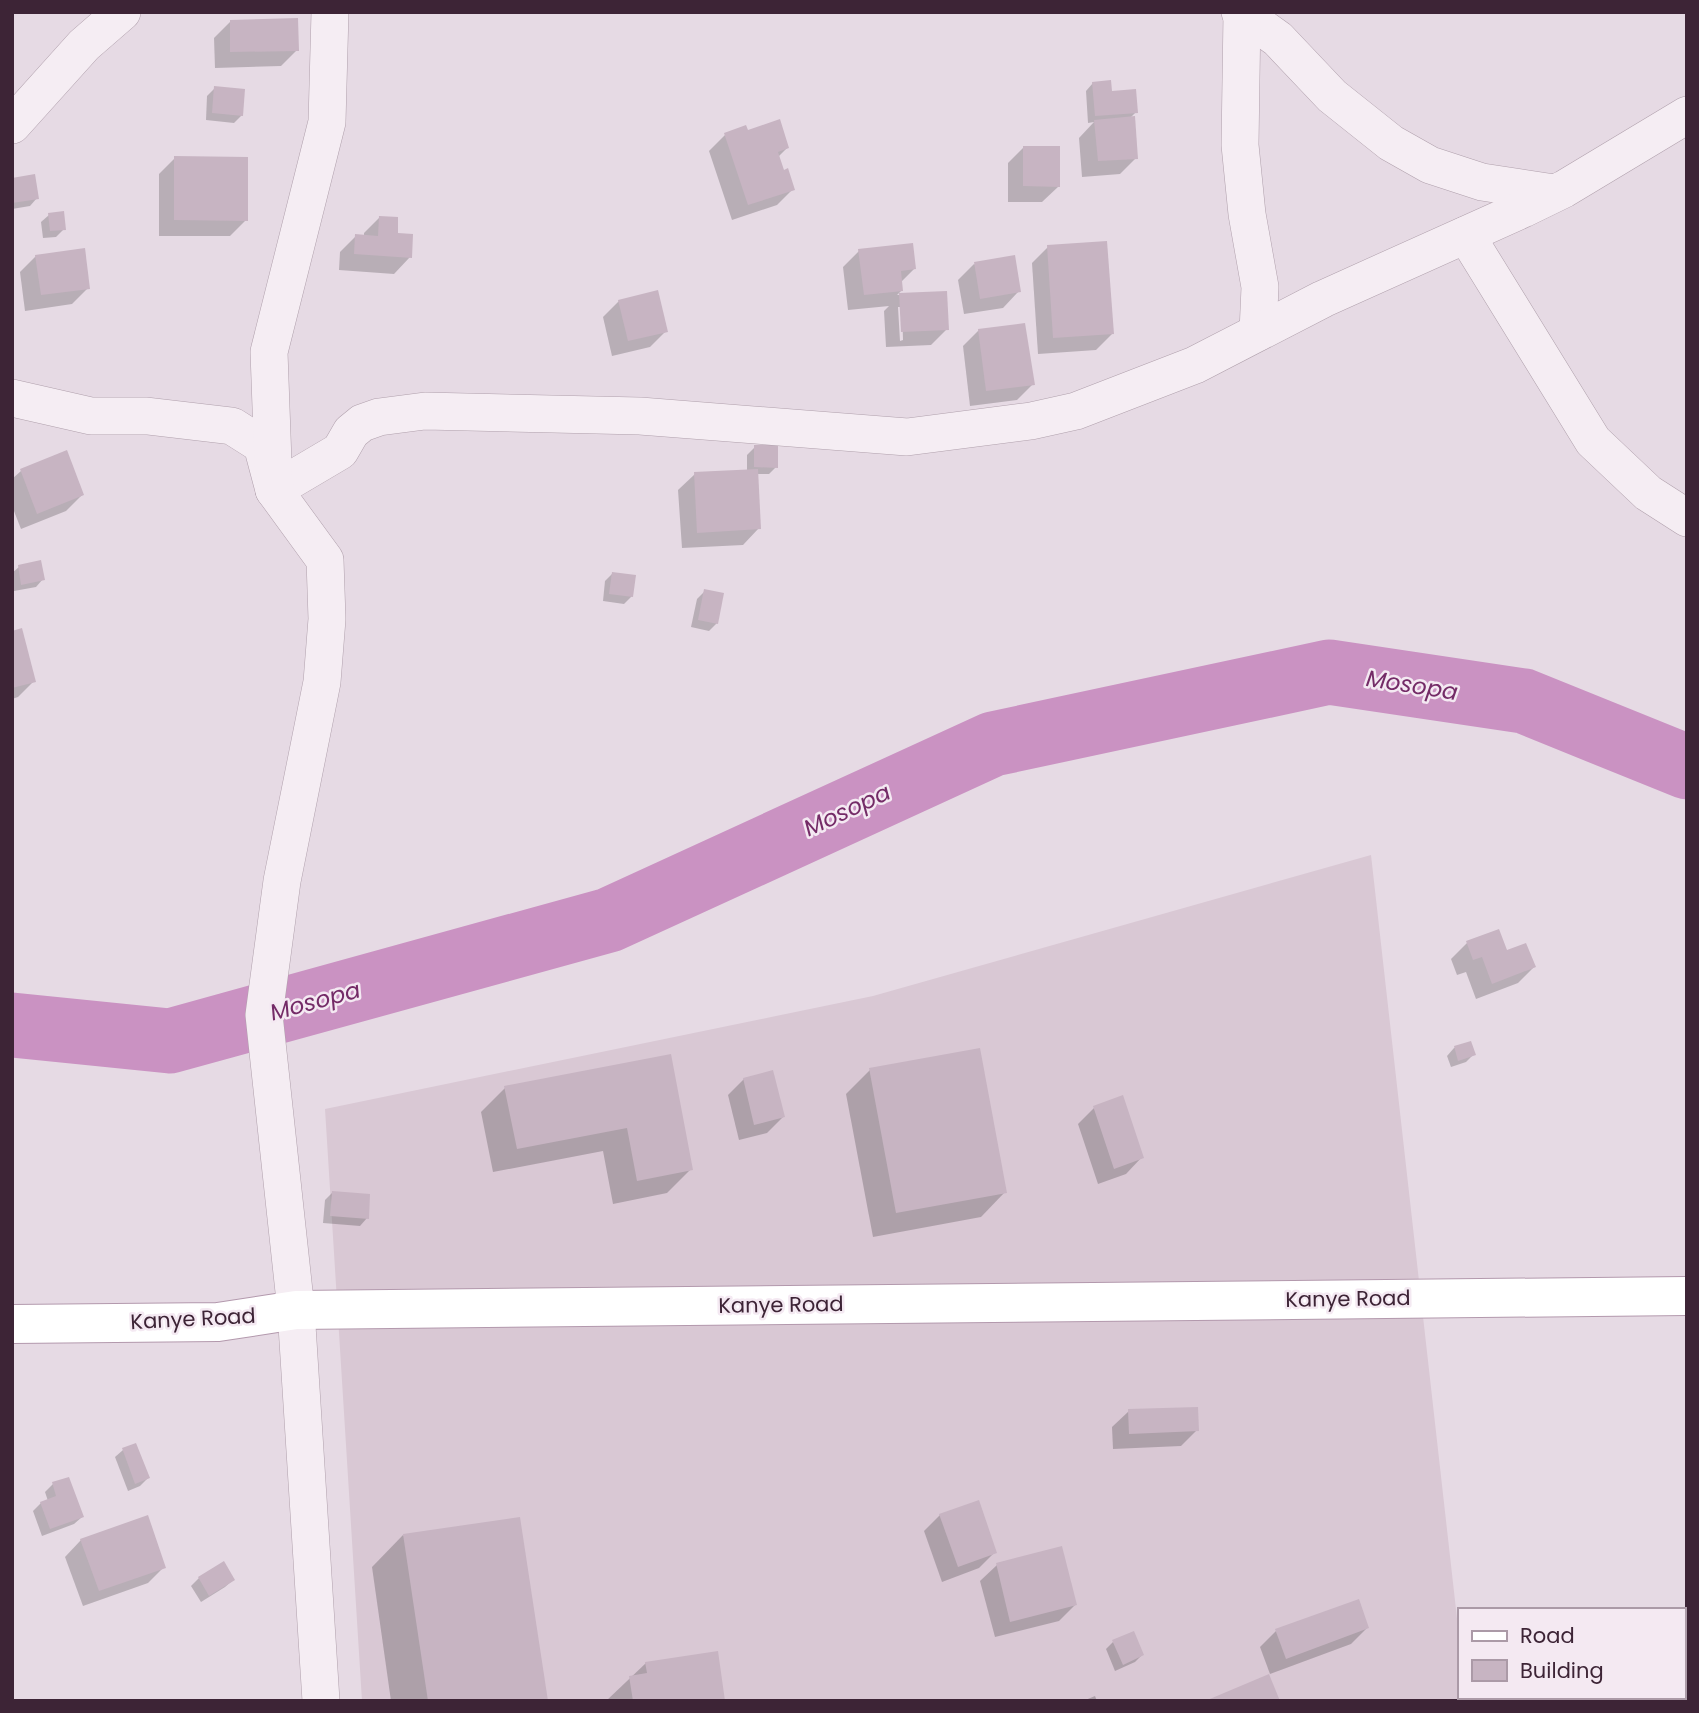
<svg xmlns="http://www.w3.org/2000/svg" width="1699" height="1713" font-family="Poppins,sans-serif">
	<rect width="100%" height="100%" fill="#e6dae4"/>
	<polygon fill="#d9c8d4" points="1371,855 1459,1636 1459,1697 1466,1697 1467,1701 362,1701 325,1109 873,996"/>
	<g fill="#0003" fill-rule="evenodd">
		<polygon points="230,22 297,50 281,66 215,68 214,38"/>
		<polygon points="1093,83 1136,112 1130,118 1136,158 1120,174 1082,177 1079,138 1094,122 1088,123 1086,91"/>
		<polygon points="215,88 242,115 234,123 206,120 207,96"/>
		<polygon points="746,132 787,148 778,157 783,172 793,189 777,205 732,220 709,151 725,135"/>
		<polygon points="1024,147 1059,186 1042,202 1008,202 1008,163"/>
		<polygon points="175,158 246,220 230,236 159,236 159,174"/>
		<polygon points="12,179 37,198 30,206 12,209"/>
		<polygon points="49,215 64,229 56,237 43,238 41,222"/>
		<polygon points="380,217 396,234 410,257 394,274 339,270 340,252 356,236 364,236 364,233"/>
		<polygon points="1048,247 1112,334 1096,350 1038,354 1032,263"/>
		<path d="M859,251L914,269L901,282L902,290L897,295L945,292L947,329L931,345L886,347L884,311L889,306L848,310L843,267ZM898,307H902L903,340L900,341Z"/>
		<polygon points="36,256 88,288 72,304 25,311 20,272"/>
		<polygon points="974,264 1019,291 1003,308 964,314 958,280"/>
		<polygon points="619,301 666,331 650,347 612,356 603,317"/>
		<polygon points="979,330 1033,384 1017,400 970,406 963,346"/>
		<polygon points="755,447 776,467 769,474 756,474 759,528 743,545 682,548 678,490 695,474 747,471 747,455"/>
		<polygon points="21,471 82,495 66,511 21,529 12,506 12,479"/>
		<polygon points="19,567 43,579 36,587 14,591 12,573"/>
		<polygon points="612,574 632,596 624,604 603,601 605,581"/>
		<polygon points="705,591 717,623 709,631 691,627 697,599"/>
		<polygon points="12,633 34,681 18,697 12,699"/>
		<polygon points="1467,943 1506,952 1534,967 1518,983 1476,999 1466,972 1457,975 1451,959"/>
		<polygon points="1470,1043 1474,1054 1466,1062 1451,1067 1447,1056 1454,1048"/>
		<polygon points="669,1056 691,1169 667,1193 613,1204 603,1151 493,1172 481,1112 505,1088"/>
		<polygon points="870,1070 1005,1192 981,1217 873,1237 846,1094"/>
		<polygon points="744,1079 783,1117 767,1133 739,1140 728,1095"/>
		<polygon points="1094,1108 1142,1157 1126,1174 1098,1184 1078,1124"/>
		<polygon points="332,1193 367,1218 360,1226 323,1223 325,1200"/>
		<polygon points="1129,1411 1197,1430 1181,1446 1113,1449 1112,1427"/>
		<polygon points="123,1450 148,1478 140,1486 128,1491 115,1457"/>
		<polygon points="53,1484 82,1517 74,1524 42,1536 33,1511 41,1503 48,1501 45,1492"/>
		<polygon points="940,1515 995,1552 979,1568 942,1582 924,1531"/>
		<polygon points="403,1535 546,1701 391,1701 372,1567"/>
		<polygon points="81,1540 164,1567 148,1583 83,1606 65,1557"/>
		<polygon points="223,1564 233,1580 225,1587 201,1602 191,1586 199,1578"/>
		<polygon points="997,1565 1075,1605 1059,1621 995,1637 980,1581"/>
		<polygon points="1367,1628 1351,1644 1270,1674 1260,1647 1276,1631"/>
		<polygon points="1113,1642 1142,1655 1135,1662 1115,1671 1106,1649"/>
		<polygon points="646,1663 723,1701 606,1701"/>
		<polygon points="1095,1696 1097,1701 1083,1701"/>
	</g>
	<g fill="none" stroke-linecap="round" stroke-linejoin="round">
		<polyline stroke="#ca92c2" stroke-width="65" points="12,1025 170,1041 609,920 993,744 1329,672 1524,701 1687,767"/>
	</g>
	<g fill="#c7b4c2">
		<polygon points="298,18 299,51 230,52 230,20"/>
		<polygon points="1111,80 1112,91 1136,89 1138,113 1095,116 1092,82"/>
		<polygon points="214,86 245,89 243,116 212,113"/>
		<polygon points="1135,116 1138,159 1098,161 1094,120"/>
		<polygon points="780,119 789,148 778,152 784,170 788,168 795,190 748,205 724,133 746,125 748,130"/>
		<polygon points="1023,146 1060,146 1060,187 1023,186"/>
		<polygon points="174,156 248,157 248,221 174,220"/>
		<polygon points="35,174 39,199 12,203 12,178"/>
		<polygon points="64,211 66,230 50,231 48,213"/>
		<polygon points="379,216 398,217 398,233 413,234 412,258 354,254 355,234 378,236"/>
		<polygon points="1107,241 1114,334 1053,338 1047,245"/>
		<polygon points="913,243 916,269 901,271 903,291 864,295 858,249"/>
		<polygon points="85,248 90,289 41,295 35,255"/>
		<polygon points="1015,255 1021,292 980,299 974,262"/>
		<polygon points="658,290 668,332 628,341 618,300"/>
		<polygon points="947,291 949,330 901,332 899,293"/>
		<polygon points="1025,323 1035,385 986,391 978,329"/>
		<polygon points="754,445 778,445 778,468 754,467"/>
		<polygon points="67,450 84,495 37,514 20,469"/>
		<polygon points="758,469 761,529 697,533 694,472"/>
		<polygon points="41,560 45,580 21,585 18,565"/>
		<polygon points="612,572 636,575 633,597 609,594"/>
		<polygon points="704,589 724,593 718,624 698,620"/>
		<polygon points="22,628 36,682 12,688 12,631"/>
		<polygon points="1499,929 1507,950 1526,943 1536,967 1492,984 1482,957 1473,960 1466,941"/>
		<polygon points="1471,1041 1476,1055 1458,1061 1454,1046"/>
		<polygon points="980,1048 1007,1193 896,1213 869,1068"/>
		<polygon points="671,1054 693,1170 637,1181 627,1128 517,1149 504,1086"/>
		<polygon points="773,1070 785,1117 754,1125 743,1078"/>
		<polygon points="1123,1095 1144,1158 1114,1169 1093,1106"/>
		<polygon points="332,1191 370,1194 369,1219 330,1216"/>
		<polygon points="1198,1407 1199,1431 1129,1434 1128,1409"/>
		<polygon points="136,1443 150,1478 135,1484 122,1448"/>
		<polygon points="69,1477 84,1517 50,1529 40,1502 56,1496 52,1482"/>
		<polygon points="979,1500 997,1553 958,1567 939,1514"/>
		<polygon points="148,1515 166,1568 99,1591 80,1539"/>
		<polygon points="520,1517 548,1701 428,1701 403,1534"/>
		<polygon points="1062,1546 1077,1605 1010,1622 996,1563"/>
		<polygon points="224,1561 235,1580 209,1596 198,1577"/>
		<polygon points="1359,1599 1369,1628 1286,1659 1275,1629"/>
		<polygon points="1134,1631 1144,1655 1123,1665 1112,1640"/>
		<polygon points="718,1651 725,1701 633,1701 629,1676 647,1673 645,1662"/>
		<polygon points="1269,1674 1280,1701 1205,1701"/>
	</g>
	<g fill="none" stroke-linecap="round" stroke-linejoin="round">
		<g stroke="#b0a0ac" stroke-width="38">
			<g id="minor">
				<polyline points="1240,12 1278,39 1332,96 1391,143 1430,165 1482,182 1554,193"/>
				<polyline points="1242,14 1240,145 1247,214 1260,287 1258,332"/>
				<polyline points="12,125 84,45 122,12"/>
				<polyline points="1466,235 1593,441 1648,493 1687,518"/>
				<polyline points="12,398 91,416 147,416 232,426 262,445 274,490 340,451 351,432 362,423 379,417 425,411 640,416 907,437 1031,421 1076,411 1195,365 1323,299 1523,209 1564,189 1687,115"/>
				<polyline points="321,1701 296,1310 264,1015 282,881 322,682 327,619 325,560 274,490 269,352 327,122 330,12"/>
			</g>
		</g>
		<g stroke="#b399ad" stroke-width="40">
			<polyline id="major" points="12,1324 218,1322 296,1310 1687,1296"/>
		</g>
		<use href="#minor" stroke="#f5edf3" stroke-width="37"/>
		<use href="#major" stroke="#fff" stroke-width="38"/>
	</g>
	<g text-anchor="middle" stroke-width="5" stroke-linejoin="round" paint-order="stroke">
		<g font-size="21" fill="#3d2436" stroke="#f4e9f2">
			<text transform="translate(1348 1299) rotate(-1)" y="7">Kanye Road</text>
			<text transform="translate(781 1305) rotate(-1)" y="7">Kanye Road</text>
			<text transform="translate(193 1319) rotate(-3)" y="7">Kanye Road</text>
		</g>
		<g font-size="23" font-style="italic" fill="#742b67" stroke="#f4e9f2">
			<text transform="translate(1412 685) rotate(9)" y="8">Mosopa</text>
			<text transform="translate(847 810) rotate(-25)" y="8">Mosopa</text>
			<text transform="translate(315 1001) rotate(-15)" y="8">Mosopa</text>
		</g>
	</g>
	<rect width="1699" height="1713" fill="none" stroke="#3d2436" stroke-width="28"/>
	<rect x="1458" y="1608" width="228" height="91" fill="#f4e9f2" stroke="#ab9aa7" stroke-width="2"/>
	<rect x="1472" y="1631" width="35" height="10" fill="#ffffff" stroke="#ab9aa7" stroke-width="2"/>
	<text x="1520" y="1643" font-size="21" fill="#3d2436">Road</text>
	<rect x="1472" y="1660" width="35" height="21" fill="#c7b4c2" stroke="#ab9aa7" stroke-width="2"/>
	<text x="1520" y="1678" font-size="21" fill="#3d2436">Building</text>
</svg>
